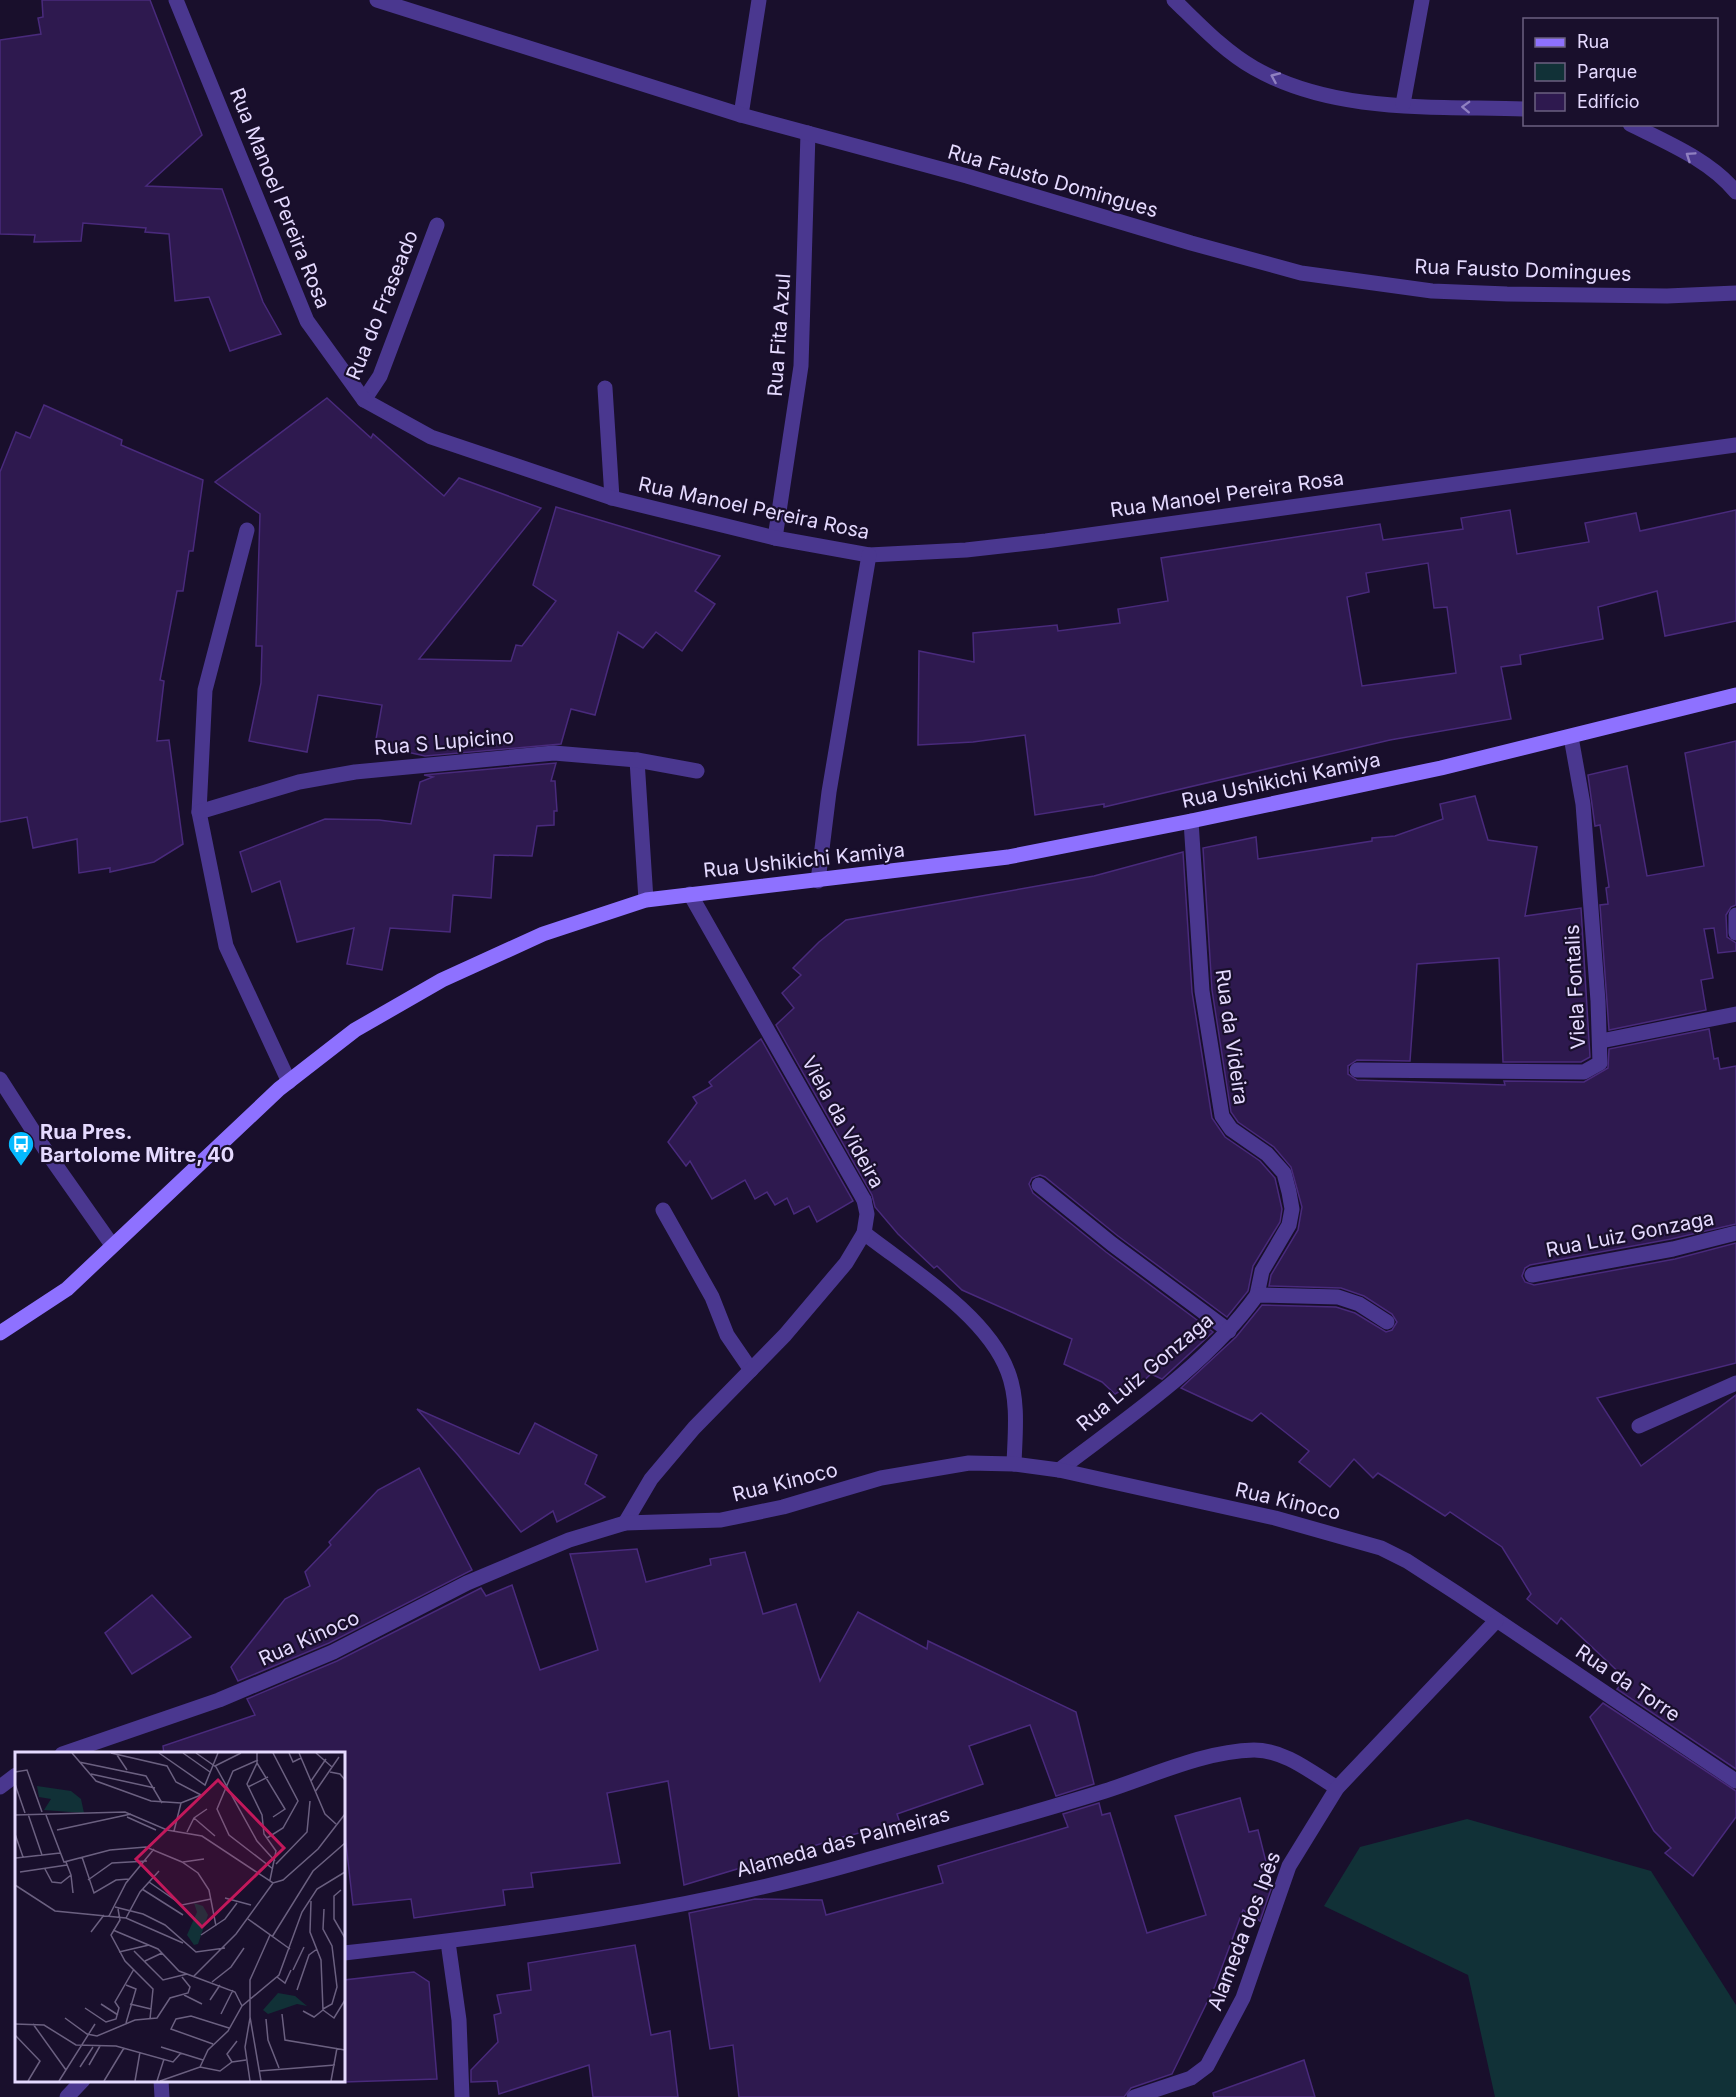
<svg xmlns="http://www.w3.org/2000/svg" width="1736" height="2097" font-family="Inter,sans-serif">
	<rect width="100%" height="100%" fill="#190f2c"/>
	<polygon fill="#113137" points="1467,1819 1651,1871 1736,2005 1736,2097 1495,2097 1468,1975 1324,1906 1360,1847"/>
	<g fill="#2e194f" stroke="#492a7c" stroke-width="1.5" fill-rule="evenodd">
		<polygon points="42,0 150,0 202,135 146,186 222,189 263,302 281,334 230,351 209,297 175,301 169,234 145,232 146,228 83,223 81,241 34,242 35,235 0,234 0,40 41,34 38,18 43,17"/>
		<polygon points="327,398 371,438 373,434 444,496 459,478 541,508 419,659 511,661 516,645 522,646 556,601 533,585 556,507 720,556 695,591 715,604 682,651 656,632 643,648 618,632 595,715 571,709 561,744 425,756 375,745 382,705 318,695 307,752 249,741 261,683 262,646 256,646 260,514 215,482"/>
		<polygon points="44,405 122,440 121,445 203,480 193,551 189,551 183,591 177,591 160,680 164,681 157,741 169,740 183,844 154,862 110,872 110,868 79,873 77,839 33,848 27,817 0,822 0,472 16,432 30,438"/>
		<path d="M1510,510L1517,554L1589,542L1585,523L1636,513L1640,531L1736,510V621L1665,636L1657,591L1598,607L1603,639L1520,655L1521,664L1501,667L1511,719L1390,740L1104,807V804L1035,815L1025,735L973,742L918,745L919,651L974,662L973,633L1057,625L1058,631L1120,623L1118,609L1168,601L1161,558L1380,524L1383,540L1463,529L1461,518ZM1428,563L1434,608L1447,607L1456,673L1362,686L1347,597L1369,592L1366,573Z"/>
		<polygon points="1736,741 1736,905 1731,907 1726,915 1727,937 1736,943 1736,951 1718,953 1714,928 1704,929 1713,978 1701,980 1706,1010 1609,1030 1600,905 1608,904 1606,888 1609,887 1600,825 1595,826 1588,775 1627,766 1647,876 1704,866 1685,753"/>
		<polygon points="556,763 551,781 555,781 557,811 554,811 554,825 537,826 532,856 494,855 491,898 453,895 450,932 390,928 382,970 347,964 354,928 297,942 280,881 252,892 240,852 325,819 379,820 411,824 420,782 433,777 424,775"/>
		<polygon points="1475,796 1488,840 1537,847 1525,916 1581,908 1590,1057 1581,1062 1503,1062 1499,958 1417,964 1410,1061 1357,1060 1348,1066 1348,1074 1357,1080 1505,1085 1504,1081 1584,1082 1608,1068 1609,1049 1709,1029 1714,1059 1718,1058 1720,1069 1736,1066 1736,1224 1671,1239 1530,1265 1525,1268 1522,1276 1525,1282 1534,1285 1675,1259 1736,1243 1736,1363 1597,1398 1641,1466 1736,1395 1736,1769 1617,1689 1626,1679 1561,1618 1557,1624 1527,1599 1531,1594 1502,1547 1450,1512 1445,1516 1378,1473 1373,1478 1354,1459 1330,1487 1299,1462 1309,1451 1261,1413 1252,1421 1181,1388 1236,1337 1262,1305 1336,1307 1355,1313 1386,1332 1392,1330 1397,1322 1392,1314 1364,1296 1341,1288 1269,1286 1271,1275 1298,1230 1302,1207 1291,1167 1274,1147 1238,1122 1231,1112 1212,990 1203,848 1256,837 1258,859 1372,841 1372,838 1395,836 1443,819 1440,804"/>
		<polygon points="1183,852 1192,992 1212,1118 1225,1137 1260,1161 1275,1178 1282,1209 1280,1222 1253,1266 1248,1291 1227,1317 1118,1236 1045,1177 1040,1175 1032,1178 1029,1184 1033,1193 1106,1252 1213,1332 1162,1379 1151,1374 1140,1384 1138,1381 1115,1394 1102,1382 1064,1364 1072,1339 962,1290 937,1266 934,1268 898,1234 875,1207 872,1195 776,1025 794,1008 782,993 801,975 793,968 819,942 846,920 1094,876"/>
		<polygon points="761,1039 853,1201 817,1222 809,1206 794,1214 787,1198 775,1205 767,1192 755,1199 745,1180 712,1199 690,1161 686,1166 668,1142 697,1103 693,1097 712,1086 709,1082"/>
		<polygon points="417,1409 519,1454 535,1423 597,1455 585,1484 605,1497 557,1522 553,1511 521,1532 458,1455"/>
		<polygon points="419,1468 472,1570 329,1643 238,1681 231,1667 285,1599 310,1586 305,1572 331,1545 329,1542 378,1490"/>
		<polygon points="637,1549 646,1582 711,1565 710,1559 745,1552 763,1614 796,1604 820,1681 858,1612 927,1649 928,1641 1076,1712 1094,1784 1056,1796 1030,1725 969,1746 983,1784 897,1814 900,1823 843,1837 684,1885 668,1781 607,1793 620,1863 531,1873 533,1887 503,1890 505,1905 414,1918 411,1899 353,1905 344,1827 344,1754 164,1754 163,1746 255,1715 247,1699 337,1661 481,1588 486,1596 512,1585 540,1670 598,1650 570,1554"/>
		<polygon points="152,1595 191,1637 132,1674 105,1633"/>
		<polygon points="1603,1703 1736,1791 1736,1817 1693,1876 1665,1853 1671,1848 1654,1831 1590,1717"/>
		<polygon points="1240,1798 1249,1832 1258,1830 1272,1886 1260,1921 1243,1910 1215,1986 1172,2074 1131,2088 1124,2097 739,2097 733,2045 710,2049 689,1913 755,1899 822,1900 826,1915 943,1883 938,1866 1068,1827 1063,1814 1099,1803 1102,1815 1110,1813 1147,1933 1206,1915 1175,1816"/>
		<polygon points="635,1945 651,2035 670,2031 678,2097 593,2097 589,2065 499,2094 497,2081 471,2082 471,2070 498,2042 494,2015 501,2013 497,1995 531,1990 528,1963"/>
		<polygon points="414,1972 429,1982 437,2079 344,2082 344,1980"/>
		<polygon points="1304,2060 1315,2097 1214,2097 1213,2093"/>
	</g>
	<g fill="none" stroke-linecap="round" stroke-linejoin="round">
		<g stroke="#4a378f" stroke-width="15">
			<polyline points="741,115 759,0"/>
			<polyline points="605,388 612,498"/>
			<polyline points="364,400 380,376 437,225"/>
			<polyline points="775,538 801,366 808,133"/>
			<polyline points="1191,821 1202,991 1222,1116 1231,1129 1267,1154 1284,1173 1289,1192 1292,1209 1289,1225 1262,1271 1257,1295"/>
			<polyline points="690,894 864,1200"/>
			<polyline points="1736,915 1736,933"/>
			<polyline points="1601,1041 1736,1014"/>
			<polyline points="1357,1070 1584,1072 1600,1063 1598,1001 1583,804 1571,737"/>
			<polyline points="1039,1185 1112,1244 1229,1331"/>
			<polyline points="663,1210 712,1297 727,1335 751,1370"/>
			<polyline points="1532,1275 1673,1249 1736,1233"/>
			<path d="M1059,1470C1127,1418 1207,1365 1257,1295L1338,1297L1359,1304L1387,1322"/>
			<path d="M344,1953C514,1934 686,1911 852,1864C936,1840 1021,1817 1105,1791C1152,1776 1204,1751 1254,1750C1285,1750 1311,1772 1337,1788"/>
		</g>
		<g stroke="#4a378f" stroke-width="15">
			<polyline points="176,0 307,321 364,400 431,437 612,498 775,538 869,555 966,550 1046,541 1736,445"/>
			<polyline points="377,0 741,115 967,176 1191,243 1301,273 1432,291 1507,294 1667,296 1736,293"/>
			<path d="M1174,0C1199,24 1224,51 1254,68C1335,114 1435,106 1524,109"/>
			<polyline points="1403,104 1422,0"/>
			<path d="M1630,124C1666,142 1710,160 1736,192"/>
			<polyline points="247,530 205,690 199,812 226,946 289,1082"/>
			<polyline points="637,760 646,900"/>
			<polyline points="199,812 299,782 355,772 554,753 637,760 697,771"/>
			<polyline points="818,881 829,792 869,555"/>
			<polyline points="0,1079 48,1154 112,1245"/>
			<path d="M864,1233C910,1269 987,1315 1008,1372C1019,1401 1015,1434 1014,1464"/>
			<polyline points="1639,1426 1736,1383"/>
			<polyline points="625,1523 651,1479 694,1428 785,1335 846,1263 864,1233 867,1214 864,1200"/>
			<polyline points="62,1754 219,1700 333,1652 467,1583 569,1540 625,1523 721,1520 783,1507 881,1478 969,1463 1014,1464 1059,1470 1275,1518 1381,1548 1407,1561 1458,1594 1736,1781"/>
			<polyline points="0,1787 16,1775"/>
			<polyline points="448,1942 459,2020 462,2097"/>
			<polyline points="161,2080 162,2097"/>
			<polyline points="67,2097 83,2080"/>
			<polyline points="1134,2097 1191,2078 1207,2066 1243,1998 1289,1866 1337,1788 1496,1621"/>
		</g>
		<polyline stroke="#8e71ff" stroke-width="15" points="0,1333 67,1289 279,1089 355,1030 442,980 543,934 646,900 1008,857 1191,821 1441,768 1736,695"/>
	</g>
	<defs><path id="oneway-chevron" d="M-2-3.5L2.5 0L-2 3.5" fill="none" stroke-width="1.6" stroke-linecap="round" stroke-linejoin="round" transform="scale(1.5)"/></defs>
	<g stroke="#9080c1">
		<use href="#oneway-chevron" transform="translate(1275 77) rotate(-156)"/>
		<use href="#oneway-chevron" transform="translate(1466 107) rotate(-178)"/>
		<use href="#oneway-chevron" transform="translate(1690 156) rotate(-146)"/>
	</g>
	<defs>
		<g id="bus-pin" transform="scale(1.35)"><path d="M0 17L-7.5 6A9.5 9.5 0 1 1 7.5 6Z" fill="#06baff" stroke="#190f2c"/><path d="M-5-6H5V4H4V6H2V4H-2V6H-4V4H-5ZM-3.5-4V0h7V-4ZM-3.5 1.2v1.5H-2V1.2ZM2 1.2v1.5H3.5V1.2Z" fill="#fff"/></g>
	</defs>
	<g fill-rule="evenodd">
		<use href="#bus-pin" x="21" y="1144"/>
	</g>
	<g text-anchor="middle" stroke-width="4.5" stroke-linejoin="round" paint-order="stroke">
		<g font-size="20" fill="#e5daff" stroke="#190f2c">
			<text transform="translate(1053 181) rotate(16)" y="7">Rua Fausto Domingues</text>
			<text transform="translate(280 198) rotate(68)" y="7">Rua Manoel Pereira Rosa</text>
			<text transform="translate(1523 270) rotate(2)" y="7">Rua Fausto Domingues</text>
			<text transform="translate(382 305) rotate(-68)" y="7">Rua do Fraseado</text>
			<text transform="translate(779 335) rotate(-86)" y="7">Rua Fita Azul</text>
			<text transform="translate(1227 494) rotate(-8)" y="7">Rua Manoel Pereira Rosa</text>
			<text transform="translate(754 508) rotate(12)" y="7">Rua Manoel Pereira Rosa</text>
			<text transform="translate(444 742) rotate(-5)" y="7">Rua S Lupicino</text>
			<text transform="translate(1281 780) rotate(-12)" y="7">Rua Ushikichi Kamiya</text>
			<text transform="translate(804 860) rotate(-6)" y="7">Rua Ushikichi Kamiya</text>
			<text transform="translate(1575 987) rotate(-93)" y="7">Viela Fontalis</text>
			<text transform="translate(1232 1037) rotate(82)" y="7">Rua da Videira</text>
			<text transform="translate(843 1122) rotate(61)" y="7">Viela da Videira</text>
			<text transform="translate(1630 1234) rotate(-11)" y="7">Rua Luiz Gonzaga</text>
			<text transform="translate(1145 1372) rotate(-40)" y="7">Rua Luiz Gonzaga</text>
			<text transform="translate(785 1482) rotate(-14)" y="7">Rua Kinoco</text>
			<text transform="translate(1288 1501) rotate(13)" y="7">Rua Kinoco</text>
			<text transform="translate(309 1638) rotate(-24)" y="7">Rua Kinoco</text>
			<text transform="translate(1628 1683) rotate(34)" y="7">Rua da Torre</text>
			<text transform="translate(843 1842) rotate(-15)" y="7">Alameda das Palmeiras</text>
			<text transform="translate(1244 1931) rotate(-69)" y="7">Alameda dos Ipês</text>
		</g>
		<g font-size="20" font-weight="bold" fill="#e5daff" stroke="#190f2c" text-anchor="start">
			<text x="40" y="1139">Rua Pres.<tspan x="40" dy="23">Bartolome Mitre, 40</tspan></text>
		</g>
	</g>
	<g transform="translate(15 1752)">
		<rect width="330" height="330" fill="#190f2c"/>
		<path d="M22,34L56,39L66,47L69,61L29,58L36,47L24,45ZM179,151L188,154L193,163L183,192L179,193L172,183L182,160ZM263,241L280,244L292,254L282,252L253,262L248,258Z" fill="#113137"/>
		<path fill="none" stroke="#6b6080" stroke-width="1.5" d="M57,1L81,29L136,49L166,51L186,43M96,1L152,14L161,30L186,43M144,1L190,33L203,1M168,1L195,20M181,1L201,15L242,89L260,109M242,1V11L232,32L247,63L249,82L261,99L255,128M274,1L278,10L286,6M284,1L310,62L321,72M301,1L317,15M102,3L112,18M243,8L218,19L202,57L214,83L258,117M64,10L131,24L147,51M242,11L270,57L258,65M200,14L226,1M0,20L12,18L27,60M315,20L325,22L330,28M76,22L140,36M296,29L311,7M0,32L10,61M233,35L253,25M300,40L324,5M13,62L27,103M0,63L110,60L152,78L187,84L258,131L268,128L303,97L330,62M31,63L49,110L95,98L131,95L167,110L183,121L194,138L201,174M112,65L141,78M179,66L200,84M42,78L116,62M159,79L166,51M172,80L179,66L192,57M0,82L8,105M252,86L268,76L283,49L258,1M67,105L79,141L101,128L114,127M1,106L45,101M168,110L189,107M261,112L292,80L295,49M30,117L37,130L46,131L56,123L51,110M5,120L52,113M56,123L58,141M73,128L97,111L132,109M134,130L167,153L196,147M0,133L40,159L111,166L168,191M127,137L168,163M326,138L319,144V167L330,186M210,146L236,153M296,149L295,180L306,208L308,258M100,155L128,162L150,173L181,200L210,196M103,157L105,168L96,183L110,209L138,237L135,267M94,164L111,131L139,97M111,166L125,140L144,119M233,167L275,197M98,178L143,197L164,219L220,240L227,254M76,180L89,163M186,183L210,167L222,151M257,185L298,119L330,91M119,199L148,228L172,222M104,200L134,193M130,209L147,201M278,218L289,195M179,224L221,182L258,131M262,225L270,231L276,218M197,230L216,215L229,196M282,238L294,203L302,197M169,243L187,252M195,248L205,233M86,252L103,263M115,252L136,257M70,256L91,270L101,267L104,256L100,250L119,217M308,257L317,252L322,235L317,194L308,177L309,157M308,258L319,266L330,248M288,259L299,265L308,258M206,262L218,238M267,262L270,288L330,298M50,266L72,282L82,284L120,268L142,266L155,246L173,241L175,235L167,225M235,266L230,295L235,329M251,267L253,288L264,316M111,271L121,237L111,233M0,272L29,273L61,293L101,294L158,310L166,301M18,272L51,318M0,283L25,309L13,329M198,292L156,277L161,267L176,264L214,276M146,295L188,308M217,310L212,302L222,289M74,313L85,294M65,315L78,295M185,315L193,298L213,279L227,254L264,223L287,160L302,137L330,120M244,319L320,313M44,329L80,272M89,329L109,296M120,329L125,300M142,329L149,307M145,329L185,315L205,319L217,310L231,308M246,329L235,265V228L255,183M316,329L322,296"/>
		<path fill="#c2185b" fill-opacity="0.15" stroke="#c2185b" stroke-width="3" d="M203,28L269,96L187,175L121,107Z"/>
		<rect width="330" height="330" fill="none" stroke="#e5daff" stroke-width="3"/>
	</g>
	<rect x="1523" y="18" width="195" height="108" fill="#190f2c" stroke="#6b6080" stroke-width="1.5"/>
	<rect x="1535" y="38" width="30" height="9" fill="#8e71ff" stroke="#6b6080" stroke-width="1.5"/>
	<text x="1577" y="48" font-size="18" fill="#e5daff">Rua</text>
	<rect x="1535" y="63" width="30" height="18" fill="#113137" stroke="#6b6080" stroke-width="1.5"/>
	<text x="1577" y="78" font-size="18" fill="#e5daff">Parque</text>
	<rect x="1535" y="93" width="30" height="18" fill="#2e194f" stroke="#6b6080" stroke-width="1.5"/>
	<text x="1577" y="108" font-size="18" fill="#e5daff">Edifício</text>
</svg>
